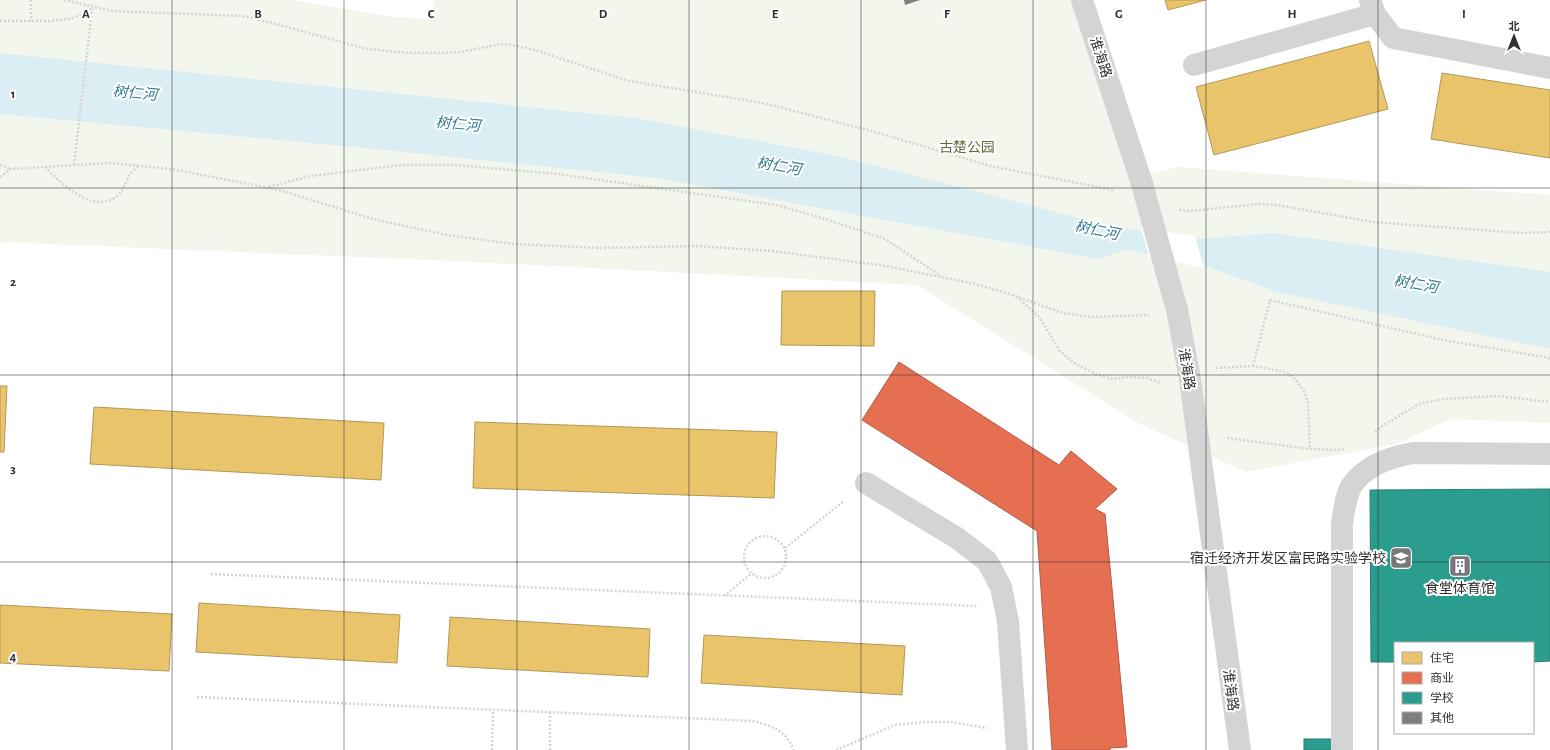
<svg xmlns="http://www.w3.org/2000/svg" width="1550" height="750" font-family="'Alegreya Sans','Noto Sans SC',sans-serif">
	<rect width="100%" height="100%" fill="#fff"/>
	<polygon fill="#f3f6ed" points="0,0 292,0 394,17 434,20 434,0 1075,0 1101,72 1128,179 1178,167 1550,195 1550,423 1451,419 1396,444 1246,472 1140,424 917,285 453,261 0,242"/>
	<polygon fill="#daeef3" points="0,53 636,118 842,157 1110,226 1200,239 1273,233 1550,272 1550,348 1536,346 1277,292 1209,267 1127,250 1098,259 656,178 365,148 0,114"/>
	<polygon fill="#fff" points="1141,228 1195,236 1204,268 1149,257"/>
	<g fill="#e9c46a" stroke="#b29859">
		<polygon points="1165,0 1206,0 1168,10"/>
		<polygon points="1369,41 1388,109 1214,155 1196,87"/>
		<polygon points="1442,73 1550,90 1550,158 1431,139"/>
		<polygon points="782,291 875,291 874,346 781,345"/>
		<polygon points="0,386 7,386 4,452 0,452"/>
		<polygon points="94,407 384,423 381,480 90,464"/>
		<polygon points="475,422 777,432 774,498 473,488"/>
		<polygon points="199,603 400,615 397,663 196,652"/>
		<polygon points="0,605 172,614 169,671 0,663"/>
		<polygon points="450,617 650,629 648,677 447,666"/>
		<polygon points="704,635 905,646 902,695 701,683"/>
	</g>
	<polygon fill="#e76f51" stroke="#b05c47" points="899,362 1059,465 1071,451 1117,489 1095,509 1105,514 1127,747 1110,748 1110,750 1052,750 1037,531 862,420"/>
	<g fill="#2a9d8f" stroke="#2c7c72">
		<polygon points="1550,489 1550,661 1533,662 1533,643 1395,643 1395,662 1371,662 1370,490"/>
		<rect x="1304" y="739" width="28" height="11"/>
	</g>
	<polygon fill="#7f7f7f" points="904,0 920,0 905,5"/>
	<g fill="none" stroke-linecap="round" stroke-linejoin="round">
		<g stroke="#d4d4d4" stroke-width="2.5" stroke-dasharray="2 2" stroke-linecap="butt">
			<polyline points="31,0 31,21"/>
			<polyline points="64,0 112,11 242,16 276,24 367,49 410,53 441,53 461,52 501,44 513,45 538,51 629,81 763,103 875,132 990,166 1114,190"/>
			<polyline points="0,21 50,21 73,18 91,9"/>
			<polyline points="0,165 11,169"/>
			<polyline points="74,165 92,9"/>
			<path d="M45,167C61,183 91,214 116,197C124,191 125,182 130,174C133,171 136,168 139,165"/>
			<polyline points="0,177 11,169 111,163 171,169 279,190 373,219 447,235 514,244 600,248 696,246 772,251 886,266 971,283 1007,293 1063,313 1092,317 1149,315"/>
			<polyline points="269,187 310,176 402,165 456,165 558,174 776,205 822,218 885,239 941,276"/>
			<polyline points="1179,210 1191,211 1258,204 1277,205 1373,222 1520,233 1550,232"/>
			<polyline points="1017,297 1039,317 1060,351 1074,363 1096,374 1112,379 1129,377 1147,378 1161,383"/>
			<polyline points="1253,366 1270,300 1443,340 1550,358"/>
			<polyline points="1216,368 1253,366 1286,372 1295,379 1304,391 1308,404 1310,449"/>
			<polyline points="1375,432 1382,426 1419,404 1444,399 1497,396 1550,402"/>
			<polyline points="1227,438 1310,449 1339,450 1345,449"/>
			<circle cx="765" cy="557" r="21"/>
			<polyline points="785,548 844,501"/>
			<polyline points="211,574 977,606"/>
			<polyline points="724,596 752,573"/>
			<path d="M197,697L754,721C775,728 784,729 794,750"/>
			<polyline points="550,712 550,750"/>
			<polyline points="492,750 493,710"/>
			<polyline points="836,750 895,725 925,722 951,722 987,728"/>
		</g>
		<g stroke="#d4d4d4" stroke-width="22">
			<polyline points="1082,0 1142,184"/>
			<polyline points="1370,0 1375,14 1393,38 1550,68"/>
			<polyline points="1194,65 1375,14"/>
			<polyline points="1177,310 1190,379 1240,750"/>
			<polyline points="866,483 957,538 987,561 1001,587 1008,621 1017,750"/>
			<path d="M1342,750V524C1344,512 1345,496 1352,485C1366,465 1390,457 1413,453L1550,454"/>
		</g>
		<polyline stroke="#d4d4d4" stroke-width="22" points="1142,184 1177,310"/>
	</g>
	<path fill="none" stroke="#303030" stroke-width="1" stroke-opacity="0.55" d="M172,0V750M344,0V750M517,0V750M689,0V750M861,0V750M1033,0V750M1206,0V750M1378,0V750M0,188H1550M0,375H1550M0,562H1550"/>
	<defs>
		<g id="school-square" transform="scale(1.15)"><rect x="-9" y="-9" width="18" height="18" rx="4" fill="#787878" stroke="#fff"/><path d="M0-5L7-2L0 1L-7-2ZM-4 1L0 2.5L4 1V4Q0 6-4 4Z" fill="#fff"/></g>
		<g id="building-square" transform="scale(1.15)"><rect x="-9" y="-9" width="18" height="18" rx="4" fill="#787878" stroke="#fff"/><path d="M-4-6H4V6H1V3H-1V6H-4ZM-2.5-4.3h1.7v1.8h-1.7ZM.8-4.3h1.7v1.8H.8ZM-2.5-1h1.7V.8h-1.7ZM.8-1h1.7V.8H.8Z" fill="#fff"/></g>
	</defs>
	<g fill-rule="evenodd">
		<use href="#school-square" x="1401" y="558"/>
		<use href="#building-square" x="1460" y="566"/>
	</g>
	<g text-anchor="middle" stroke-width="4" stroke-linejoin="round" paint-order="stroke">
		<g font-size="14" fill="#303030" stroke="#fff">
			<text transform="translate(1101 57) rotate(72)" y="5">淮海路</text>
			<text transform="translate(1187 369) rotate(81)" y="5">淮海路</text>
			<text transform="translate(1231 690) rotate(82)" y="5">淮海路</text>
		</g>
		<g font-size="14" fill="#5c6f3b" stroke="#fff">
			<text x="967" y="152">古楚公园</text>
		</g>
		<g font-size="14" fill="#303030" stroke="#fff" text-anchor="end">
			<text x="1386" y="563">宿迁经济开发区富民路实验学校</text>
			<text x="1460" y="593" text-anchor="middle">食堂体育馆</text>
		</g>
		<g font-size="15" font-style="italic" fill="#377d90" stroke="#fff">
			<text transform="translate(135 93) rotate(5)" y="5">树仁河</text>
			<text transform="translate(458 124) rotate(5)" y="5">树仁河</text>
			<text transform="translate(779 166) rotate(10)" y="5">树仁河</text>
			<text transform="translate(1097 230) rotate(12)" y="5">树仁河</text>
			<text transform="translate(1416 284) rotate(10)" y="5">树仁河</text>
		</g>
	</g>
	<g font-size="13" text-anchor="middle" font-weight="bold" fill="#303030" stroke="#fff" stroke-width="4" stroke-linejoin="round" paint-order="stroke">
		<text x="86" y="18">A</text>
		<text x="258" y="18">B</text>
		<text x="431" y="18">C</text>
		<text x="603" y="18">D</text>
		<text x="775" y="18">E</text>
		<text x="947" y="18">F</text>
		<text x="1119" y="18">G</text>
		<text x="1292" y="18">H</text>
		<text x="1464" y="18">I</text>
		<text x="13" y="98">1</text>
		<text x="13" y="286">2</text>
		<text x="13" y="473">3</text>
		<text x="13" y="661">4</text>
	</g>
	<rect x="1394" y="642" width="140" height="92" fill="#ffffff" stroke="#acacac"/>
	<rect x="1402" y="652" width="20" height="12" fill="#e9c46a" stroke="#acacac"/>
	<text x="1430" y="662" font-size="12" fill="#303030">住宅</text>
	<rect x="1402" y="672" width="20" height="12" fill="#e76f51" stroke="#acacac"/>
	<text x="1430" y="682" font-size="12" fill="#303030">商业</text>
	<rect x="1402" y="692" width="20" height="12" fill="#2a9d8f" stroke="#acacac"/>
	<text x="1430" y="702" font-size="12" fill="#303030">学校</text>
	<rect x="1402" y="712" width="20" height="12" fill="#7f7f7f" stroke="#acacac"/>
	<text x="1430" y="722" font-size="12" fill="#303030">其他</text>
	<g transform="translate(1514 36)" stroke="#ffffff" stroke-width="3" paint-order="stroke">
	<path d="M0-3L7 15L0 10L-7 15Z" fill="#303030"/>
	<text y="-6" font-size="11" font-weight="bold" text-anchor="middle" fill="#303030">北</text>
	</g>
</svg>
